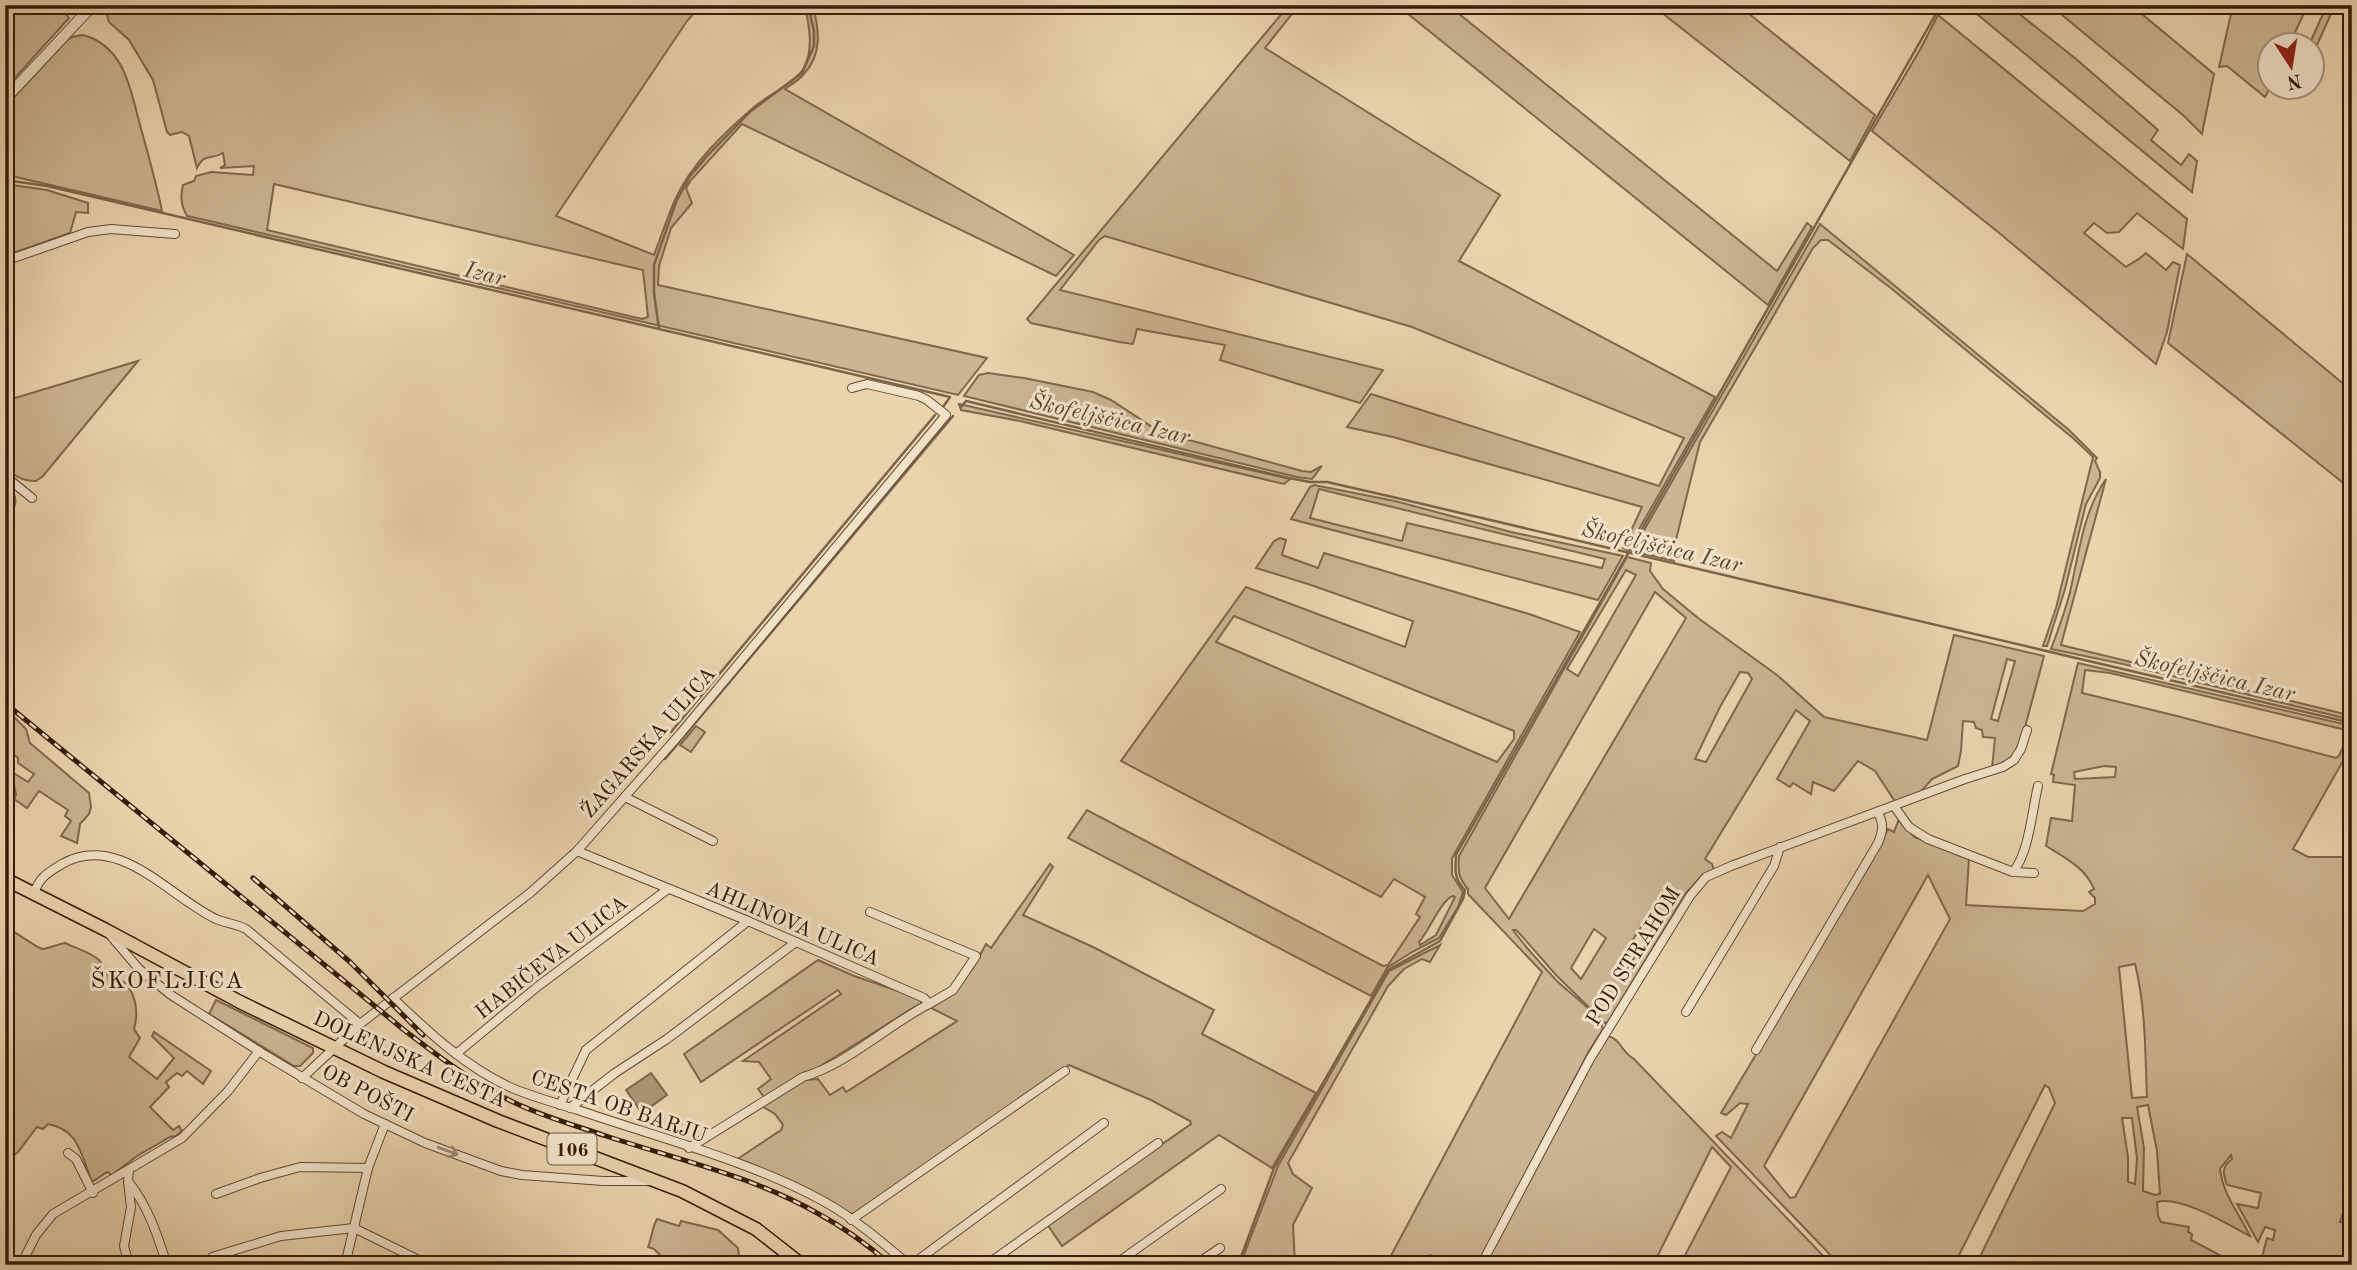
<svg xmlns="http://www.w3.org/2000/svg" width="2357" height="1270" font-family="'Old Standard TT',serif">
	<rect width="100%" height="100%" fill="#ead4ae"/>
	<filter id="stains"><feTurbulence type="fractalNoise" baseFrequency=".00286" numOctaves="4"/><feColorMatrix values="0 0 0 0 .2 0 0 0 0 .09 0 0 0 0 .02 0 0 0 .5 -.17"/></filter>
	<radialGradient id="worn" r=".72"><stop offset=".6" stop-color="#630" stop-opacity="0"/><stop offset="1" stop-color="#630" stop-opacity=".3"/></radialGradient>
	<g fill="#cbb592" stroke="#80684c" stroke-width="2" fill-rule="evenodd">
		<path d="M108,5H712L700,6L687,21L556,216L654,255C661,237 667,218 675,200C691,164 724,133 754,107C767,96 796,82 804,68C814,47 809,27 805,5H813C819,31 823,54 803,75C798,81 790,85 785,89L1074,255L1056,276L742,124L691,180L686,188L692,203L671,228L659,266L658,285L987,358L958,395L192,217L187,216C181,205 180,197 183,185L194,181L196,176L211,172L253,175L254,166L220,168L225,165L223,153C210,161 205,152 197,168L189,136L182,132L170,135L167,132L153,80L129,40L109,22L107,15ZM274,184L643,270L648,317L642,319L267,230Z"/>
		<polygon points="1289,5 1299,5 1265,48 1500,195 1459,261 1715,397 1627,550 1623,548 1642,507 1393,437 1347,427 1371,394 1659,486 1684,438 1412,327 1105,236 1099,240 1060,290 1383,370 1360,403 1220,360 1225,345 1137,329 1133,344 1119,342 1031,323 1027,319"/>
		<polygon points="1397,5 1448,5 1777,271 1807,223 1812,227 1768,305"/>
		<polygon points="1652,5 1738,5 1875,115 1850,161"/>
		<polygon points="1966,5 2008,5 2076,59 2158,130 2151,140 2181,165 2189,154 2197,161 2192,192"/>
		<polygon points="2050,5 2131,5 2214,74 2202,134 2184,116"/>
		<polygon points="2233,5 2308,5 2289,45 2270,46 2270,88 2265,97 2227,66 2219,67"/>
		<polygon points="2327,5 2335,5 2312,56 2312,46 2309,45"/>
		<polygon points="39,9 65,13 69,18 5,89 5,13"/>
		<path d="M1938,15L2187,219L2183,249L2137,213L2119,232L2107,233L2094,223L2084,233L2126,267C2133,262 2139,260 2146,253L2166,270L2173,262L2180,265L2167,332L2156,364L1998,232L1872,131L1921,48Z"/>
		<path d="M82,35C98,38 112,50 120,64C130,81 134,103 139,121C147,151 156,181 162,211L16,177H5V107L66,41L72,37Z"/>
		<polygon points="5,184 47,190 88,203 88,213 76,212 70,233 5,256"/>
		<polygon points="1820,224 2069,430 2097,458 2095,461 2100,472 2100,478 2086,504 2065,589 2047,646 2043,646 2056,608 2093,457 2074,439 1892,289 1828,240 1821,240 1813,248 1700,442 1673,552 1674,561 1632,551"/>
		<polygon points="2187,254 2352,391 2352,490 2168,343"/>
		<path d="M138,361L43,476L36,481C23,481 12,476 5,464V401Z"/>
		<polygon points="988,373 1024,378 1093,392 1111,400 1160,432 1302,471 1311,472 1322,466 1312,479 1297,477 964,396 979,375"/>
		<polygon points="959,404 1290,479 1284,484 1020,421 961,410"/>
		<path d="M2106,479L2061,645L2324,709L2352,716V720L2123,664L2051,649C2058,630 2065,612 2070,592C2079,553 2083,512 2106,479Z"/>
		<path d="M5,482C21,498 17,506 5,522Z"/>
		<path d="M1314,485L1395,501L1511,532L1623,556L1598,600L1291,519L1310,487ZM1319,489L1605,559L1602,568L1407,523L1402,541L1310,518Z"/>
		<path d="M1280,538L1286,540L1282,555L1318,568L1324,553L1529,614L1580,632L1452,858V875L1463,892L1458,907L1439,938L1412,952L1387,968L1371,996L1068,838L1087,810L1383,966L1388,965L1420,917L1416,914L1425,897L1394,879L1381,897L1121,761L1246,587L1405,647L1413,621L1311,585L1256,568L1274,541ZM1234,616L1514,731V739L1497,762L1216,642ZM1453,896L1455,897L1436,935L1420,945L1419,942C1429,931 1441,900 1453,896Z"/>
		<path d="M1627,557L1651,563L1650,571L1663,589L1698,618L1777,675L1824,717L1927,740L1954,635L2044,656L2024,731L2012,760L1992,768L1995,738L1983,737L1982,730L1976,728L1974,722L1963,721L1961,751L1958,766L1932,779L1917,796L1896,803L1875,771L1858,761L1834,791L1813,782L1811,794L1793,783L1790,787L1777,779L1810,721L1796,710L1705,859L1712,864L1714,870L1699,879L1686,893L1608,1022L1605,1023L1556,975L1520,934L1516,930H1513C1526,948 1542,965 1557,981C1570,994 1599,1013 1603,1029L1589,1051L1478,1265H1440L1436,1257L1430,1255L1418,1265H1386L1542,972L1468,894V889C1458,878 1458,871 1459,856ZM1626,570L1636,575L1578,676L1567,669ZM1655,592L1686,618L1509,919L1485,888ZM2007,659L2015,661L1998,721L1991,719ZM1740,672L1748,673L1752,679L1706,762L1695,759L1720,707ZM1645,921L1655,927L1625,971L1617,964ZM1594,929L1606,938L1581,979L1571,968Z"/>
		<path d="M2078,663L2352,726V745L2293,849L2308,857H2352V1209L2344,1210L2340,1222L2352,1224V1265H2288L2262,1257L2267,1238L2273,1240L2275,1230L2265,1227L2258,1242L2237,1204L2258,1208L2261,1193L2227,1185C2223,1174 2221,1167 2232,1159L2231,1155L2220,1169C2223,1195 2239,1213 2250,1236C2227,1224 2180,1195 2157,1202L2158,1216L2161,1222L2189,1227L2188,1232L2192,1234L2191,1240L2229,1260L2227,1265H1976L2055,1103L2049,1088L2045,1085L1954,1265H1840L1716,1136L1722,1132L1731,1138L1748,1104L1740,1103L1726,1115L1721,1113L1869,866L1888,829L1894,832L1899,819L1914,837L1969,858L1966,905L2083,911L2095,904V898L2089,892L2094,889C2086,868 2064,857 2046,846L2051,818L2072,821L2075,785L2053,782L2054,775L2051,774ZM2085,670L2110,673L2350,731L2339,756L2336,758L2177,716L2082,693ZM2104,766L2116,767L2115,777L2075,779L2074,772ZM1928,875L1950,919L1795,1197L1790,1198L1764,1166ZM2135,964C2146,1008 2145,1052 2147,1097L2132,1098L2119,967ZM2148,1105L2157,1151L2160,1194L2155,1195L2143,1191L2144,1148L2137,1107ZM2122,1118H2132L2137,1159L2135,1184L2128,1182V1157Z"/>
		<polygon points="5,708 26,729 30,743 89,793 91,807 89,814 80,824 77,843 61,836 71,821 65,816 68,810 39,791 27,808 14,799 16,795 12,772 28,782 34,774 18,763 18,758 5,748"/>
		<polygon points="696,726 705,732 691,752 680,745"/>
		<polygon points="1050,864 1053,867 1023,915 1095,948 1214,1010 1202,1034 1316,1093 1272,1168 1219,1135 1062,1246 1047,1224 1191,1124 1190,1121 1151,1100 1069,1065 855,1213 851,1214 736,1160 781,1130 783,1125 775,1114 762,1106 805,1080 818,1079 830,1095 843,1087 846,1092 957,1021 931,1008 950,996 973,968 986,944 991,948"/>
		<path d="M5,927C15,931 38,949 43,949C50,948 58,944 65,943C75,948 93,953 100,961C104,966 103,972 109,976C112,978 116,977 119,979C136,988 139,1012 134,1029L140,1038L129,1057L157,1079L174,1058L152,1036L154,1032L211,1071L203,1084L187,1071L182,1076L177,1073L166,1082L169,1087L150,1107L173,1130L179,1126L182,1131L176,1136L170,1137L137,1156L112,1175L107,1172L92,1182C81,1156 80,1130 48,1124L43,1129L37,1127L18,1152L5,1161Z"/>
		<polygon points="1440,945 1430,962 1422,959 1404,969 1388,986 1288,1163 1293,1174 1312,1188 1293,1225 1295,1265 1240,1265 1278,1166 1389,971"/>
		<polygon points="818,960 854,976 913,996 921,1001 922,1004 913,1008 811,1072 764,1097 758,1089 771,1079 759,1062 743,1061 841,994 838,990 701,1082 684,1054"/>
		<polygon points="216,1000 313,1048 313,1053 300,1066 294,1066 209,1014"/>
		<path d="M1608,1036C1621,1039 1621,1052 1634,1059L1832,1265H1680L1731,1167L1712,1147L1653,1265H1484L1590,1064Z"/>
		<path d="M657,1219L679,1226L681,1221L718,1230L738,1248L739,1256L733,1265H657L660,1255L654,1249L648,1247C652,1238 652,1227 657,1219Z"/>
	</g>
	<polygon fill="#ac9575" stroke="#7c6449" stroke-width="2" points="651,1073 667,1095 642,1113 626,1090"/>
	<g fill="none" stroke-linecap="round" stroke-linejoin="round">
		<g stroke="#7c6449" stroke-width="2.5">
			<polyline points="5,180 47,186 950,397 943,407"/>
			<polyline points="659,329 654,293 654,265 676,202 690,176 708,155 751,111 802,73 814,46 814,31 808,5"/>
			<polyline points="961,407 966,401 1289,478 1310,482 1327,482 1397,498 2352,723"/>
			<polyline points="671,732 935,415"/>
			<polyline points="665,759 953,416"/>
			<path d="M1238,1265L1274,1168L1388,970L1440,941L1463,899L1465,890C1454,880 1455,869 1456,855L1941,5"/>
		</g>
		<g stroke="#624931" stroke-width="10">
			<g id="minor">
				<polyline points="5,261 88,232 111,229 175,234"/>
				<polyline points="5,476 32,498"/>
				<polyline points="625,797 713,841"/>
				<polyline points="1894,806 1909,827 1928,839 2013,872 2034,873"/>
				<polyline points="577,851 748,921 924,998 929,1004 953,990 976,956 870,912"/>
				<path d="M2013,872C2029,853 2032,811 2038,786"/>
				<path d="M33,894C41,876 46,874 62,864C119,832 168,896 216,919C225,923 236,924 246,929L360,1024"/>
				<polyline points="110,935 139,969 171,995 265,1055 364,1114 425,1143 501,1171 522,1175 603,1181 649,1181"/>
				<path d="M393,998C428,1032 467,1068 512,1088C533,1097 556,1103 578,1110C656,1137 751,1161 823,1201C854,1218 882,1242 909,1265"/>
				<polyline points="1686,1012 1774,866 1780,847"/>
				<path d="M1756,1050L1878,843C1883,831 1884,824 1878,813"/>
				<polyline points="456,1054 537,987 668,889"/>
				<polyline points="302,1078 360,1024 530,893 577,851 680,734 946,415 927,400 919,396 867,384 852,388"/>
				<polyline points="560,1105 586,1050 748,921"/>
				<polyline points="570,1108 615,1073 667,1039 796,942"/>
				<path d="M689,1148L803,1077C846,1065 888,1025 929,1004"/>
				<polyline points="68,1153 76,1159 93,1193"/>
				<path d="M129,1170L128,1181C148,1206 157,1234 167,1265"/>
				<polyline points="128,1182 131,1207 124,1246 129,1265"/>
				<polyline points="216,1194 260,1178 300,1167 368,1168"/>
				<polyline points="851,1220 1065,1071"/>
				<polyline points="212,1257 281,1236 354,1228 429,1265"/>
				<polyline points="21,1265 36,1235 53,1214 182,1138 228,1091 259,1051"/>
				<polyline points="345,1265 368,1168 385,1124"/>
				<polyline points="911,1265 1104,1123"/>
				<polyline points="986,1265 1158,1143"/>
				<polyline points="1114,1265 1221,1189"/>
				<polyline points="1195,1265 1220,1248"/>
				<polyline points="1481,1265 1590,1059 1690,896 1706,877 1731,866 1965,779 2003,767 2014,760 2021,749 2027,730"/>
			</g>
		</g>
		<g stroke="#624931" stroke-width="12">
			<polyline id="tertiary" points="5,99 93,5"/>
		</g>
		<g stroke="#341b07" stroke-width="15">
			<polyline id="primary" points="5,879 106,930 240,1002 384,1072 498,1121 682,1191 756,1229 802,1265"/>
		</g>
		<use href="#minor" stroke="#f1e3ca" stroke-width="8"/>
		<use href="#tertiary" stroke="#f1e3ca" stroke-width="10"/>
		<use href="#primary" stroke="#ead4ae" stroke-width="12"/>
		<g stroke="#341b07" stroke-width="5">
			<g id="rail">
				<path d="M5,703L404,1030C438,1056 472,1082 511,1101C541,1116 574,1125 606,1136C676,1159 752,1176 817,1213C843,1227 868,1245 891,1265"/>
				<polyline points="253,878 350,962 423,1035"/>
			</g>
		</g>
		<use href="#rail" stroke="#f1e3ca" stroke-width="2.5" stroke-dasharray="8" stroke-linecap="butt"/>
	</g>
	<defs><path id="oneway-shaft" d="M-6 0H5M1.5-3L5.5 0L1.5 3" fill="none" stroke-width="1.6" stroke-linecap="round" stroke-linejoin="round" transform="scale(1.75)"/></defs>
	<use stroke="#9c8972" href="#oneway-shaft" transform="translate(448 1151) rotate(20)"/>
	<g text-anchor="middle" stroke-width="6" stroke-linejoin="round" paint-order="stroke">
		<rect fill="#f1e3ca" stroke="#6d5742" stroke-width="2" x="547.5" y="1133.5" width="49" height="31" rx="5"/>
		<g font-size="19" font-weight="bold" fill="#341b07">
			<text x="572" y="1156">106</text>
		</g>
		<g font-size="21" fill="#341b07" stroke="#f1e3ca">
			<text transform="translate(648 742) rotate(-49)" y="7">ŽAGARSKA ULICA</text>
			<text transform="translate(793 923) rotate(23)" y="7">AHLINOVA ULICA</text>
			<text transform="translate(1633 956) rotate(-58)" y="7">POD STRAHOM</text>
			<text transform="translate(551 957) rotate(-38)" y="7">HABIČEVA ULICA</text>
			<text transform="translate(410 1059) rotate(24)" y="7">DOLENJSKA CESTA</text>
			<text transform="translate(368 1093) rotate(28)" y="7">OB POŠTI</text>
			<text transform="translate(619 1106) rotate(19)" y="7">CESTA OB BARJU</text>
		</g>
		<g font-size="23" font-style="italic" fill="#5e462e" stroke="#f1e3ca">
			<text transform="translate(485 273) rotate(13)" y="8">Izar</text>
			<text transform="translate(1110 418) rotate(13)" y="8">Škofeljščica Izar</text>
			<text transform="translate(1662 546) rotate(13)" y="8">Škofeljščica Izar</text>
			<text transform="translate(2215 675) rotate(13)" y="8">Škofeljščica Izar</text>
		</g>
		<g font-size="24" letter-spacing="2" fill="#341b07" stroke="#f1e3ca">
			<text x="168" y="988">ŠKOFLJICA</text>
		</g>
	</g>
	<rect width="2357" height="1270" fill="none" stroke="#ead4ae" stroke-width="28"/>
	<rect x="7" y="7" width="2343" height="1256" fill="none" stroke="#341b07" stroke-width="3.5"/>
	<rect x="14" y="14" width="2329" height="1242" fill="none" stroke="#341b07" stroke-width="2"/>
	<g transform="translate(2291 66) rotate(168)"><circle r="33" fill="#f1e3ca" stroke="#a5937c" stroke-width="2"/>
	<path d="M0-5L12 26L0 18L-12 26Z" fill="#8f2418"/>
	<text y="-10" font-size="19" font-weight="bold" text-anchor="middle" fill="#341b07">N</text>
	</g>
	<rect width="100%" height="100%" filter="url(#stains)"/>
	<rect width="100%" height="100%" fill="url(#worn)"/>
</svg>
